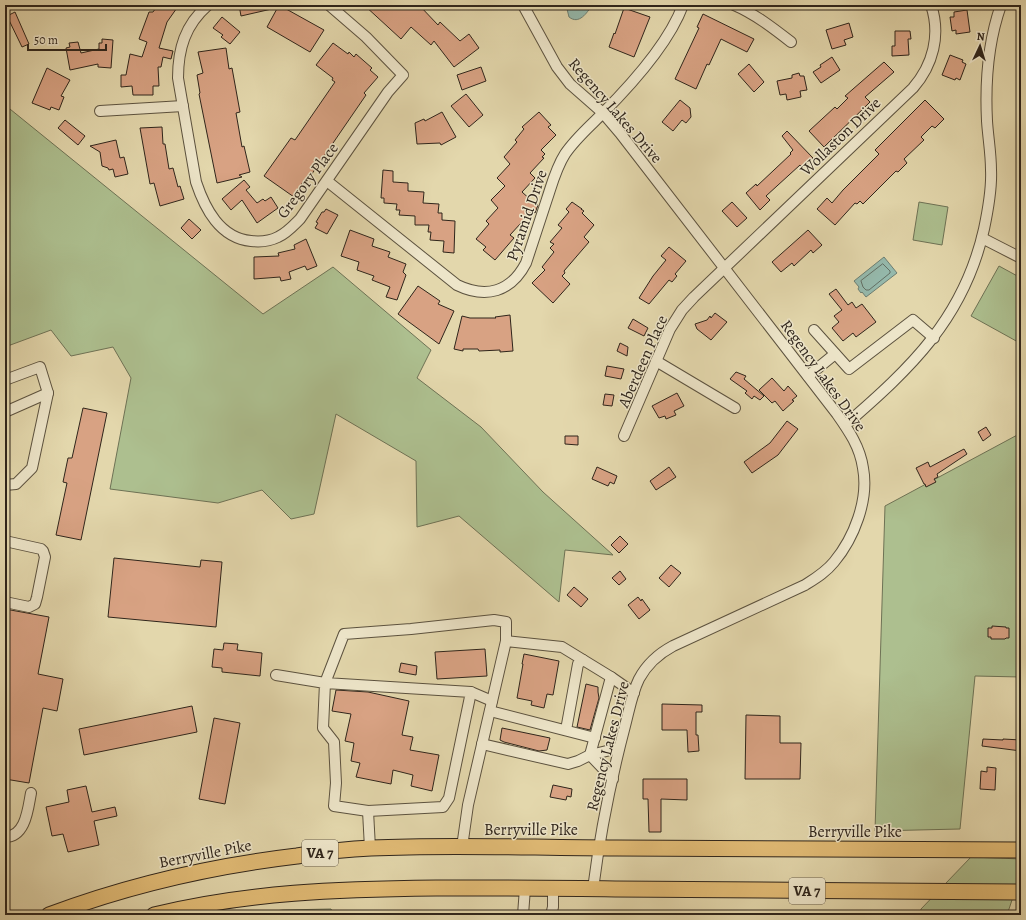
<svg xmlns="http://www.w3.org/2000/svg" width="1026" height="920" font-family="Alegreya,serif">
	<rect width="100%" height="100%" fill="#e3d7ac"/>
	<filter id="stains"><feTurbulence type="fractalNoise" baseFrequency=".005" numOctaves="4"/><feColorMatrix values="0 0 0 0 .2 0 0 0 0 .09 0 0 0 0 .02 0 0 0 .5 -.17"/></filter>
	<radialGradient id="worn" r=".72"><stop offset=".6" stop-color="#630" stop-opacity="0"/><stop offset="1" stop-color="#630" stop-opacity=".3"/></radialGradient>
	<g fill="#adbf8f" stroke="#6e7255">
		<polygon points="5,105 263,314 333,267 431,350 417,378 481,427 543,492 613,555 565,550 559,602 459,516 417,527 416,461 336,414 314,514 291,519 262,490 218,503 110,489 131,378 113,347 71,356 51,330 5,347"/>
		<polygon points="919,202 948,207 942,245 913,240"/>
		<polygon points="999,266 1021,278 1021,337 1018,342 971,316"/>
		<polygon points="1021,433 1021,677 975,676 960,829 875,831 885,506"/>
		<polygon points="971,857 1021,859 1021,873 1007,915 920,915 921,909"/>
		<polygon points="331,909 334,915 243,915 283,910"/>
	</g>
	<g fill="#95b9ac" stroke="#6c7e72">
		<path d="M566,5H592C587,13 579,25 569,17Z"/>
		<polygon points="884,257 897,273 866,297 862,292 861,293 858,289 859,287 854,281"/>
	</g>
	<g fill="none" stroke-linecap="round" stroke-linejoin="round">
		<polygon stroke="#626f64" stroke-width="1" points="883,264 890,271 890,273 869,290 866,290 863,287 861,281"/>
	</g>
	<g fill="#d8a283" stroke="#2f251b">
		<polygon points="158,5 179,5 167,22 159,48 173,51 171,59 163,57 161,67 158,67 159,86 153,86 153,95 133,95 132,86 121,87 121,75 126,75 130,54 142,57 147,42 139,39 149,12 153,12"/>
		<polygon points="239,5 275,5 276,8 241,16"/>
		<polygon points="279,5 324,30 310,52 267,27"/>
		<polygon points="364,5 419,5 438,25 440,22 460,41 469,34 479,48 454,67 434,41 431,45 411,27 401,39"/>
		<polygon points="624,8 650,17 634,57 609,47 614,33 615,34"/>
		<polygon points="967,10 970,32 956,34 956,30 952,31 950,17 954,17 954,12"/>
		<polygon points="15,12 29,44 22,47 7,16"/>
		<polygon points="703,14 754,39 747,52 721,39 709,65 707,64 696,89 675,79 699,28 697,27"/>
		<polygon points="222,17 240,32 230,44 221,37 223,35 213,28"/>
		<polygon points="849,23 853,37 844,40 846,45 832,49 826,30"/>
		<polygon points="895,31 910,31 911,39 908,39 909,55 892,56 892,46 895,46"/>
		<polygon points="102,39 113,40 111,68 98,67 98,64 70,70 66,48 70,47 69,43 78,42 81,53 99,49 99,43 102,43"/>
		<polygon points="333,43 348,54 349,52 354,57 356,54 372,68 370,70 378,77 364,93 366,95 344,127 305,184 303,182 294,197 264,176 291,138 295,140 335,82 332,80 333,78 316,65"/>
		<polygon points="226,48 229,69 232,68 240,112 236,113 242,147 244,146 250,172 239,175 242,177 217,183 199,94 200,93 197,75 203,73 198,52"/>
		<polygon points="950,55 963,60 962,62 966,64 960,80 956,78 955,80 942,75"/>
		<polygon points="832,57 840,70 821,83 813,72 821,67 820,65"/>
		<polygon points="884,62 894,72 865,97 870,102 824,147 809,131 835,107 837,109 848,98 845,96"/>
		<polygon points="749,64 764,82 754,92 738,74"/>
		<polygon points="481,67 486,81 462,90 457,75"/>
		<polygon points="47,68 70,80 61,96 64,97 59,110 51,107 50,110 32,103"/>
		<polygon points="799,73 800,76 804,76 807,90 800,91 801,97 787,100 786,94 780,95 777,81 792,78 792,75"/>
		<polygon points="466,94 483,115 469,127 451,106"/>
		<polygon points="680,100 690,108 691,117 686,123 682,120 673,131 662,122"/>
		<polygon points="925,100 944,119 935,128 932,126 921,137 924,140 904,159 907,163 898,172 896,171 863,204 860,201 857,204 855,203 835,225 817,209 827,198 832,203 843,190 879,154 875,150"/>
		<polygon points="442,112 456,137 441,145 440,143 417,144 415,123 424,119 425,121"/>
		<polygon points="539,112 551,125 548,127 556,135 541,150 545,154 542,157 544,158 530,173 535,178 522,192 532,201 538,205 535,213 532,211 510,235 514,238 495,260 483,250 486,247 476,239 489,224 486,221 498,208 491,200 505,186 497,178 510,164 504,157 517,142 515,140 524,129 522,127"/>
		<polygon points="65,120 85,136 78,145 58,128"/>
		<polygon points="162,127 163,144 165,144 169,169 173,168 178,187 180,186 184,199 160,206 154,183 150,184 140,128"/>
		<polygon points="787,131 813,158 803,168 800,165 766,196 770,200 760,210 746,193 756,184 757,186 791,154 790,153 793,150 782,136"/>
		<polygon points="116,140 120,158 124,157 128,174 115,177 113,169 109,170 108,168 102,166 100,152 90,146"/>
		<polygon points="383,170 393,171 393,182 408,183 408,191 424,192 423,203 439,204 438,213 442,213 442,220 455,221 454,253 443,252 444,241 430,240 431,232 428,232 429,225 415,225 415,216 399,215 400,210 396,210 397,204 384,203 384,198 381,198"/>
		<polygon points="244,180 250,187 246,190 257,203 263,199 265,201 271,197 278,208 257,223 242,200 231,210 222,199"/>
		<polygon points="572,202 582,209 581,209 584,211 582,213 594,225 584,237 589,242 564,271 565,273 562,276 570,284 553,303 532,283 545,270 542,267 554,252 550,248 554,244 550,242 562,228 558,225 569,212 566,209"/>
		<polygon points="732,202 747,218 737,227 722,211"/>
		<polygon points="326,209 338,215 327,234 315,228 318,223 316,222 322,212 324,212"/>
		<polygon points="189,219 201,230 192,239 181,228"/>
		<polygon points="350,230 374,239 372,246 390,252 388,257 406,264 403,272 406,275 397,300 386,297 390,287 372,280 374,276 357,270 359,262 341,256"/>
		<polygon points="808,230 822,245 813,253 811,250 794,266 792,263 781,272 772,262"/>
		<polygon points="306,239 317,266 307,270 305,266 289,272 291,279 281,281 280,277 254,279 254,257 279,256 278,253 295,249 294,245"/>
		<polygon points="669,247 686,261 675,274 677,276 672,282 669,280 649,304 639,298 653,276 666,260 661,256"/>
		<polygon points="418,286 440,301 438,304 454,311 439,344 398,314"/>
		<polygon points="836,289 848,305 852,302 856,308 862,304 876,322 856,337 853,333 843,341 832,328 839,322 834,316 842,310 829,294"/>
		<polygon points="715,313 727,322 711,340 697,329 695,324 707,320 710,316 711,318"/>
		<polygon points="510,315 513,351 500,352 500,350 479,351 478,349 463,349 463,351 454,349 462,316 470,318 496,318 495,317"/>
		<polygon points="633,319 648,328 644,336 628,328"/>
		<polygon points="620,343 628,347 627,356 617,351"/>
		<polygon points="607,366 624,369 621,379 605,376"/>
		<polygon points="736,372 746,376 744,379 764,396 760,400 754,396 752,399 745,393 747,391 730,379"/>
		<polygon points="772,378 784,391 788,386 797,396 792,400 794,401 783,411 775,401 772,403 759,390"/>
		<polygon points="677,393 684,406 674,411 676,415 666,419 665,416 659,418 652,406"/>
		<polygon points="605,394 614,395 612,406 603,405"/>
		<polygon points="83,408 107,413 81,540 56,535 67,483 63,482 68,458 72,458"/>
		<polygon points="787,421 798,429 778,455 752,473 744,462 770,443"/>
		<polygon points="986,427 991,435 983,441 978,432"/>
		<polygon points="565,436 578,436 578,445 565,444"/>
		<polygon points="964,449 967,454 937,474 938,477 934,479 936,482 926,487 925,484 924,484 916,468 928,462 930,467"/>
		<polygon points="597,467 617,476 614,484 610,482 608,486 592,479"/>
		<polygon points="669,467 676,477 656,490 650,481"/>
		<polygon points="620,536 628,544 619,553 611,545"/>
		<polygon points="114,558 200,567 201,560 222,562 216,627 108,617"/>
		<polygon points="671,565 681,573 669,587 659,578"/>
		<polygon points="620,571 626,579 619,585 612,578"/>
		<polygon points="574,587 588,599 581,607 567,595"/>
		<polygon points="638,597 641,601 642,599 650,610 639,619 628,605"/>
		<polygon points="5,609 49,617 38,674 63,679 57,711 43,708 29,783 5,779"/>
		<polygon points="992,626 1006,627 1006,628 1009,628 1009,638 1006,638 1005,639 991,639 991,637 988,637 988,628 992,628"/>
		<polygon points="224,643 238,644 237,650 262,653 260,676 222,672 222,668 212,667 214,649 223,650"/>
		<polygon points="485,649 487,676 437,679 435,652"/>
		<polygon points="524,654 559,661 553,695 547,694 544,708 531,705 532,701 517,698 523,664 522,664"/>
		<polygon points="401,663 417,666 416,675 399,672"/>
		<polygon points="586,684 598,687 598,692 599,698 590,730 577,727"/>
		<polygon points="336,690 368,692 409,701 402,735 413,737 410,750 439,755 432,791 411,786 413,775 393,770 391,784 356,777 360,763 351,761 354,743 345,741 351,714 332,711"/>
		<polygon points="662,704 702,705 702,712 696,712 696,735 698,735 699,751 688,752 687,730 662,730"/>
		<polygon points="192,706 197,732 84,755 79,729"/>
		<polygon points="746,715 780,716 780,743 801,743 800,779 745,779"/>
		<polygon points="214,718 240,723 225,804 199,799"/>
		<polygon points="502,728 550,738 547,750 539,751 504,742 500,740"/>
		<polygon points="983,739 1003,740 1003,739 1021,740 1021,751 982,746"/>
		<polygon points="987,767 996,768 995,790 980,789 981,771 987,772"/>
		<polygon points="643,779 687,779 687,800 661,799 661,832 649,832 648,799 643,799"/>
		<polygon points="553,785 572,789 571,797 567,796 566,800 550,797"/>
		<polygon points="86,786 92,812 115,807 117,816 94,821 99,845 68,852 63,834 52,836 46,807 69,802 67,790"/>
	</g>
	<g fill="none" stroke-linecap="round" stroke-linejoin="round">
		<g stroke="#5c523f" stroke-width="12">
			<g id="minor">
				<path d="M208,5C185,25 178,49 178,78L196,182C205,209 220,238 251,241C260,242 270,241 278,237C287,233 293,226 300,219L388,92L403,75L366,37L329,5"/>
				<path d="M523,5L557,67L570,84L603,113L620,133L837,414C849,431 860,447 863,468C869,500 854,538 834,562C826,572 816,578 805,585L673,646C658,654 647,664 639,679C632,693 629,711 625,726C611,779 600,834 593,889"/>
				<path d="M734,5C755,14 773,28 791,42"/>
				<polyline points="100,111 183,106"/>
				<path d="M327,181L457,285C486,299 511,292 526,263C533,242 540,220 547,199C552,184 556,168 565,154C575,139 589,127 602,114C631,85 669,43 683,5"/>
				<polyline points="982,238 1021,258"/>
				<polyline points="814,330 849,369 913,320 934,338"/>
				<polyline points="656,361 735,408"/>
				<polyline points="808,376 835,354"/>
				<polyline points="5,380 40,367 48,393 32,468 16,484 5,485"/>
				<polyline points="5,412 48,393"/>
				<path d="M845,425C911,368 964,318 984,229C988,210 992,189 991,170C991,153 988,137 987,121C985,82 988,42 1001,5"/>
				<path d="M624,436L670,329L682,310L694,297L913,88C933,65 941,35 931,5"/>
				<polyline points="5,541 41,549 43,551 45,557 37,597 35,604 29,607 5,602"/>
				<polyline points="276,675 325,683 323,728 334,742 336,783 334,806 368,811 443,807 449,798 471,692 325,683 344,634 411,629 494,620 506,622 506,641"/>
				<polyline points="471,692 492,701"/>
				<polyline points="490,711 595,738"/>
				<polyline points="566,730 578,664 583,660"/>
				<polyline points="482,744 568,764 578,761 590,755 619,748"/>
				<polyline points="590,755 611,677"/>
				<polyline points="590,755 613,779"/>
				<polyline points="368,811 370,848"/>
				<path d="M5,837C26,837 28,808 31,793"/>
				<polyline points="462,847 468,805 506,641 562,647 611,677 634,693"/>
				<polyline points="523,915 525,888"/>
				<polyline points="551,915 553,907 553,888"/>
			</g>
		</g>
		<g stroke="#2f251b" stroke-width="17">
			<g id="highway">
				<path d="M49,915C129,885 212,866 297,856C322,852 346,849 371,848C453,844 535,848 617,848C752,849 886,849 1021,850"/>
				<path d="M154,915C247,892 340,889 436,888C495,888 555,888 615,889C750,891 886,890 1021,892"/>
			</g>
		</g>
		<use href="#minor" stroke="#ede5c9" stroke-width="10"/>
		<use href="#highway" stroke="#e2bc76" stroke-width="15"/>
	</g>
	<g text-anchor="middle" stroke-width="3" stroke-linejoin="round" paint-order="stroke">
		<g fill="#ede5c9" stroke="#685f4f" stroke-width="1">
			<rect x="302" y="840" width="36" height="26" rx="3"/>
			<rect x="789" y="878" width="36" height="26" rx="3"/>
		</g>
		<g font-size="15" font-weight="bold" fill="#2f251b">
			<text x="320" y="858">VA 7</text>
			<text x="807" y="896">VA 7</text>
		</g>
		<g font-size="16" fill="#2f251b" stroke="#ede5c9">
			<text transform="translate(616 110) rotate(49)" y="6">Regency Lakes Drive</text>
			<text transform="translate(840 136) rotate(-44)" y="6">Wollaston Drive</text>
			<text transform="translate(307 180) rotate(-53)" y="6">Gregory Place</text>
			<text transform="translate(526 215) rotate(-71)" y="6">Pyramid Drive</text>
			<text transform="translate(642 361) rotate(-66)" y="6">Aberdeen Place</text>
			<text transform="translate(824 375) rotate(54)" y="6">Regency Lakes Drive</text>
			<text transform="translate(607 746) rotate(-76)" y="6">Regency Lakes Drive</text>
			<text x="531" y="835">Berryville Pike</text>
			<text x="855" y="837">Berryville Pike</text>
			<text transform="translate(205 853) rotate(-11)" y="6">Berryville Pike</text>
		</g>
	</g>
	<rect width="1026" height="920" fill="none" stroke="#e3d7ac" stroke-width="20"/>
	<rect x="6" y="6" width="1014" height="908" fill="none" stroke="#2f251b" stroke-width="2"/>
	<rect x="10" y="10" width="1006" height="900" fill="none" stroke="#2f251b"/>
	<g transform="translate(980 46) rotate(4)" stroke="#ede5c9" stroke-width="3" paint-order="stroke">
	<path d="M0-3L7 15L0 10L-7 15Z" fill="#2f251b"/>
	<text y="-6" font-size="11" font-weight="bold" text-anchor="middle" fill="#2f251b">N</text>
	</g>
	<path d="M28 44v6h78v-6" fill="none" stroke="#2f251b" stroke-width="2"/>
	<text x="34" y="44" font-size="12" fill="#2f251b" stroke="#ede5c9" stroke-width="3" paint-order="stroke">50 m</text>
	<rect width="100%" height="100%" filter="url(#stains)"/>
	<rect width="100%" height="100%" fill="url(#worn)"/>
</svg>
